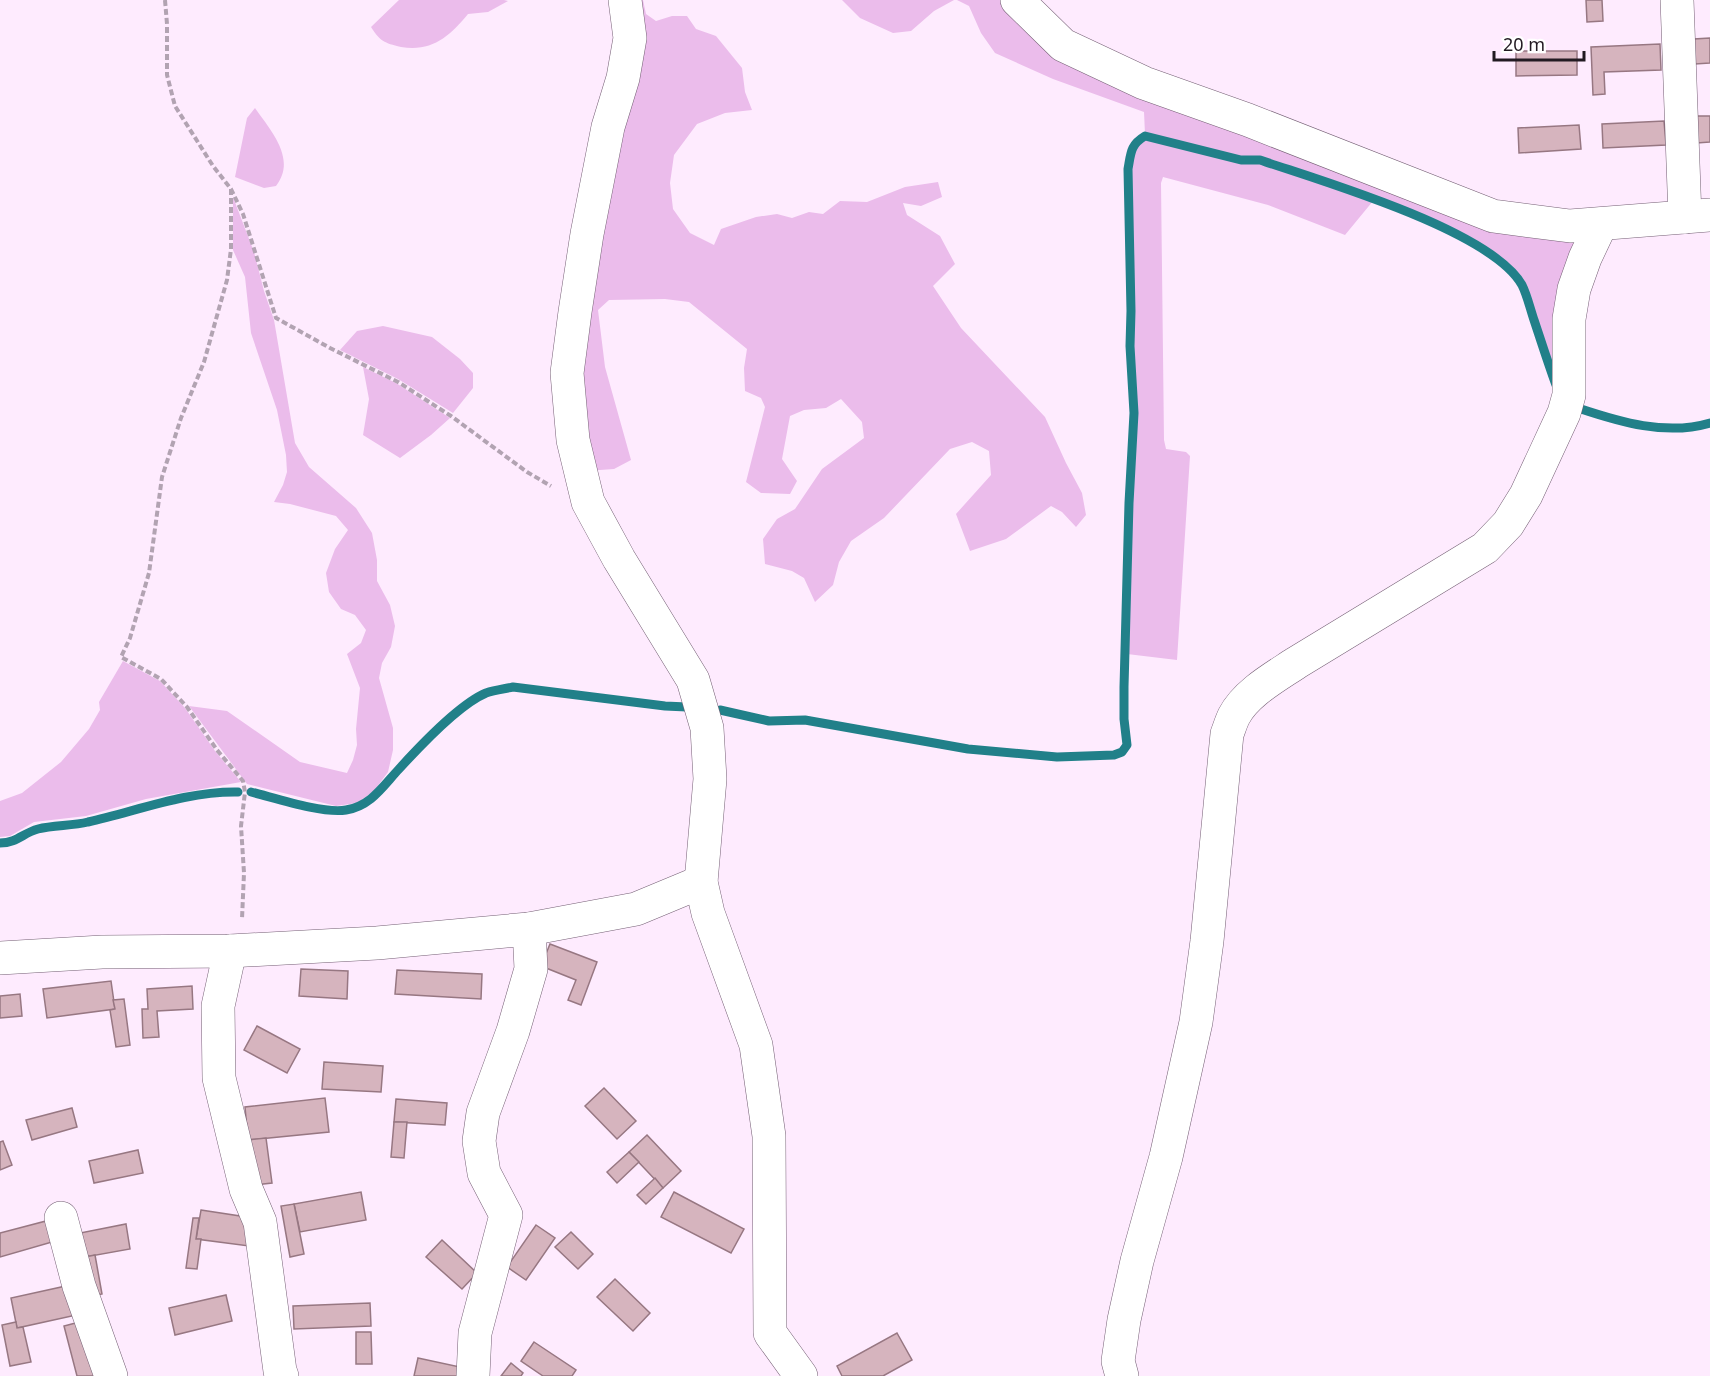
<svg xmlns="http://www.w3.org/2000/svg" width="1710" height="1376" font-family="'Noto Sans',sans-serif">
	<rect width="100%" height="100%" fill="#feebfe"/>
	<g fill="#ebbceb">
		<path d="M399,0H504L508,1L488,12L468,14C449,37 432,52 401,47C384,43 380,41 371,27Z"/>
		<polygon points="632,0 643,0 646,14 656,21 672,16 687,16 696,29 716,36 742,68 745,92 752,110 725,113 697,124 674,155 670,183 673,209 690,233 714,245 721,229 756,217 777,214 792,218 809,212 823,214 840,201 867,202 905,187 938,182 942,197 921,206 903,203 907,215 940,236 955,264 933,286 961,328 1045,417 1066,463 1082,493 1086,515 1076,527 1062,512 1051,506 1006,539 970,551 956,514 991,475 989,451 972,442 950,449 884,518 851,541 839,562 833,585 815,602 804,578 792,571 765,564 763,539 777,519 795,509 822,469 864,438 862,422 841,399 826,408 804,410 790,416 782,459 797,481 790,494 761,493 746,482 765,407 761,398 745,391 744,368 747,349 689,302 665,299 609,300 598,310 605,367 631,460 614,469 586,471 576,395"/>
		<polygon points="842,0 954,0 934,11 911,31 893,33 860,18"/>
		<path d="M957,0H1004L1014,15L1582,241L1558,383C1550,362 1543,340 1536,318C1533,307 1530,294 1524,284C1494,229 1322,179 1260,157L1241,159L1145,134L1144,112L1053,79L995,53L981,33L969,6Z"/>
		<path d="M255,108C271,131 297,159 276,186L264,188L235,177L247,118Z"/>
		<polygon points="1145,138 1240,163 1260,162 1373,201 1345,235 1268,205 1163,177 1161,183 1164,440 1166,449 1186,452 1190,456 1177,660 1127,654 1132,502 1137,413 1132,346 1134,311 1131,170 1137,143"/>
		<polygon points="233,197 254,252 264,291 274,320 295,443 309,467 356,508 372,533 377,560 377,581 390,605 395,626 391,647 382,663 379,678 393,728 393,750 388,772 374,791 357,803 336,806 247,784 189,706 227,711 300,762 347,773 353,760 357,745 356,729 360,688 347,654 361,643 366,630 355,615 341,609 329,592 326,573 335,549 348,530 336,516 290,504 274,502 283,485 287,472 286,455 277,410 251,333 245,277 233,250"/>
		<polygon points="383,326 432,337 460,359 473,373 473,388 453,413 398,379 340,350 357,331"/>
		<polygon points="363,367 396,383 450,418 431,435 400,458 363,435 369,399"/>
		<polygon points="123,661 160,681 185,708 215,751 241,782 146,799 86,816 34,822 10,836 0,837 0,801 22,793 61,762 89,729 100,710 99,702"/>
	</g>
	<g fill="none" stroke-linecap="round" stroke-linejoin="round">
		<g stroke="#218089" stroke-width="9">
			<path d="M1578,408C1620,422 1666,436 1710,423"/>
			<path d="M720,710L769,721L805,720L968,749L1057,757L1114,755L1122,752L1127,745L1124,719V687L1129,503L1134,413L1130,346L1131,311L1128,169C1131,153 1130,145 1145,136L1241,160H1260C1321,181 1491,230 1522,285C1527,295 1530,308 1534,320C1541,341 1548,363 1556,385"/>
			<path d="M251,792C275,798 323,814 346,810C371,806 383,786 399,769C419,747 460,704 486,693C495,690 504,689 513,687L665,706L687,707"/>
			<path d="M0,843C17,843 23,833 38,829C54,825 72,826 88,822C137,811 187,791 238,792"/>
		</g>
	</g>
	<g fill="#d6b4be" stroke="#977782" stroke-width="1.5">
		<polygon points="1586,0 1602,0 1603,21 1587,22"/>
		<polygon points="1710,38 1710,63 1695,64 1694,39"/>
		<polygon points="1660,44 1661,70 1604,72 1605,94 1593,95 1591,47"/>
		<polygon points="1516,51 1577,51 1577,75 1516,76"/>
		<polygon points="1696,116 1710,116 1710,142 1697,143"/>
		<polygon points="1664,121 1666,145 1603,148 1602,124"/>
		<polygon points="1579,125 1581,149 1519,153 1518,128"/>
		<polygon points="550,944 597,962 581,1005 568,1000 576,980 541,966"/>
		<polygon points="301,969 348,971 347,999 299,996"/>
		<polygon points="397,970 482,974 481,999 395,994"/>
		<polygon points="111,981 115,1009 47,1018 43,989"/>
		<polygon points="192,986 193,1009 157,1011 159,1037 143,1038 142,1009 148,1009 147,989"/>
		<polygon points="20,994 22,1016 0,1018 0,996"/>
		<polygon points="124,999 130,1045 116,1047 110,1010 115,1009 113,1000"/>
		<polygon points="257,1026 300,1049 287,1073 244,1050"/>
		<polygon points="324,1062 383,1066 381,1092 322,1089"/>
		<polygon points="604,1088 636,1121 617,1139 585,1106"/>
		<polygon points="325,1098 329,1132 248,1140 245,1107"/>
		<polygon points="396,1099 447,1103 445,1125 394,1122"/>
		<polygon points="72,1108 77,1127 32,1140 26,1120"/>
		<polygon points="394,1122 407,1122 404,1158 391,1157"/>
		<polygon points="647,1135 681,1171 663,1188 629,1152"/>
		<polygon points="266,1138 272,1183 253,1185 248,1140"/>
		<polygon points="3,1141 12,1165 0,1170 0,1142"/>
		<polygon points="138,1150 143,1173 94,1183 89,1161"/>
		<polygon points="629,1152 639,1162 617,1183 607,1172"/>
		<polygon points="655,1178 663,1188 646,1204 637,1195"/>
		<polygon points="361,1192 366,1220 300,1232 294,1204"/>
		<polygon points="674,1192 744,1229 731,1253 661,1217"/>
		<polygon points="294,1204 304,1254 290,1257 281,1206"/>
		<polygon points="201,1210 253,1218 249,1246 196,1239"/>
		<polygon points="193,1218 199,1218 196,1239 201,1239 197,1269 186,1268"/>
		<polygon points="46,1221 52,1242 0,1257 0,1233"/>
		<polygon points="126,1224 130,1249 80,1258 75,1234"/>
		<polygon points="536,1225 555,1238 526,1280 507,1267"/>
		<polygon points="571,1232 593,1254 578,1269 555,1247"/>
		<polygon points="442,1240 477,1273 462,1289 426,1257"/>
		<polygon points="95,1255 102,1294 88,1297 80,1258"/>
		<polygon points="615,1279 650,1313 633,1331 597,1297"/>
		<polygon points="75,1284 81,1314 17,1328 11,1298"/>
		<polygon points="226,1295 232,1321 175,1335 169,1308"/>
		<polygon points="370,1303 371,1326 294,1329 293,1306"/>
		<polygon points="87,1320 102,1376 77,1376 64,1326"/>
		<polygon points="16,1322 17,1328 23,1327 31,1362 10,1366 2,1325"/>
		<polygon points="356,1332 371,1332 372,1364 356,1364"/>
		<polygon points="897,1333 912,1360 883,1376 842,1376 837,1366"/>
		<polygon points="534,1342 576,1370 572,1376 543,1376 521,1361"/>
		<polygon points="418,1358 460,1367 458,1376 414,1376"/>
		<polygon points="511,1363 523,1373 521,1376 501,1376"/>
	</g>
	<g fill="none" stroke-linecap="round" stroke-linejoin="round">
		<g stroke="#756075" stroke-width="34">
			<g id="street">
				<polyline points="625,0 630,38 623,78 608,127 587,234 575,312 567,373 573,440 588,502 619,559 693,680 707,728 710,779 701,882 708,913 756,1045 769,1136 770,1333 801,1376"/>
				<polyline points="1677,0 1685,217"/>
				<polyline points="230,951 218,1006 219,1078 246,1189 260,1222 280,1371 282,1376"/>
				<polyline points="0,958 102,952 230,951 377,943 529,929 636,909 701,882"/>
				<polyline points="61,1218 79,1286 111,1376"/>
				<polyline points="473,1376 475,1333 506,1215 484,1173 479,1141 483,1113 513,1031 531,969 529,929"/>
				<path d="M1122,1376L1118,1361L1124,1320L1137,1261L1166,1157L1196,1022L1207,941L1227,734C1229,729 1231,722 1234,716C1246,693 1275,677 1296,663L1485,548L1508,524L1526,495L1564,413L1569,395V319L1574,289L1585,258L1601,224"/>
			</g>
		</g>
		<g stroke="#756075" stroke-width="34">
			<polyline id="secondary" points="1017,0 1063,45 1144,83 1248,120 1493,216 1570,226 1710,215"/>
		</g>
		<g stroke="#b2a3b2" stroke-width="4" stroke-dasharray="6 3" stroke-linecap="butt">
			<polyline points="165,0 167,24 167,75 175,106 213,166 231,189 243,214 276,318 330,348 398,382 451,416 527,472 551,486"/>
			<polyline points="231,189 231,249 227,280 204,362 181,418 162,477 149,573 130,638 121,657 161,679 187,707 217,750 243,781 245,792 241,826 244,873 242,919"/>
		</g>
		<use href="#street" stroke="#fff" stroke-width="33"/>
		<use href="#secondary" stroke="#fff" stroke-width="33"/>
	</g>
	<path d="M1494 51v9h90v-9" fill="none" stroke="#221a22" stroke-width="3"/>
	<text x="1503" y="51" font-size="18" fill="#221a22" stroke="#ffffff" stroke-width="4.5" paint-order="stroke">20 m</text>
</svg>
